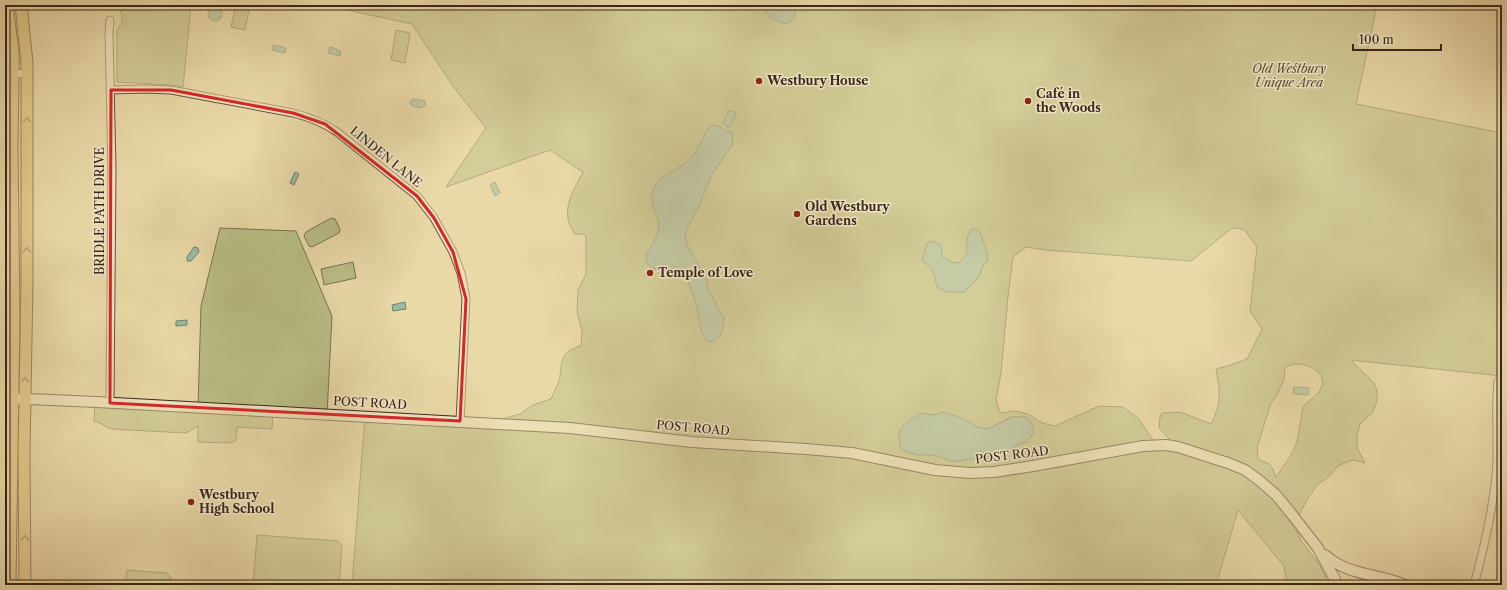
<svg xmlns="http://www.w3.org/2000/svg" width="1507" height="590" font-family="'Libre Caslon Text',serif">
	<rect width="100%" height="100%" fill="#e9d9a7"/>
	<filter id="stains"><feTurbulence type="fractalNoise" baseFrequency=".005" numOctaves="4"/><feColorMatrix values="0 0 0 0 .2 0 0 0 0 .09 0 0 0 0 .02 0 0 0 .5 -.17"/></filter>
	<radialGradient id="worn" r=".72"><stop offset=".6" stop-color="#630" stop-opacity="0"/><stop offset="1" stop-color="#630" stop-opacity=".3"/></radialGradient>
	<g fill="#b9be85" stroke="#797250" fill-rule="evenodd">
		<polygon points="122,5 191,5 183,87 171,85 117,82 117,30 122,22 122,15 120,12"/>
		<polygon points="236,5 250,5 245,30 231,27"/>
		<path d="M324,5H1377L1356,104L1502,133V376L1351,360L1374,383L1377,391V401L1373,412L1360,424L1357,435V448L1365,463L1353,460L1339,465L1327,478L1317,485L1308,498L1299,515L1296,529L1301,541L1320,565L1329,585H1287L1284,566L1238,510L1216,585H352L365,416L488,423L520,414L533,405L551,399C553,394 556,389 558,384C564,365 556,353 581,346L582,331L577,312L578,290L586,274V236L583,234H575C559,212 572,193 583,172L550,150L446,187L486,128L453,86L412,24ZM1232,228L1244,229L1257,247L1250,311L1262,329L1247,359L1228,366L1216,369C1220,393 1222,402 1211,424L1180,412L1162,413L1160,417L1159,428L1171,441L1153,443V440L1139,419L1123,407L1099,406L1055,426L1042,423L1028,414L1015,411L1000,413L996,400L1001,373L1008,297L1013,257L1026,247L1046,250L1191,261ZM1294,364C1307,364 1321,368 1323,383L1319,392L1303,407L1297,442L1290,457L1276,477L1273,469L1269,464L1258,459L1257,448L1268,412L1271,403L1276,397L1284,380L1285,367ZM1011,417H1025L1027,442L1019,444L1008,451L986,428L988,429Z"/>
		<polygon points="396,30 410,33 405,63 391,60"/>
		<polygon points="331,218 335,219 340,229 339,233 312,247 309,246 304,236 306,232"/>
		<path d="M220,228L296,231L332,316L327,414L273,411L272,429L237,427L236,441L230,443L198,442V426L186,433L111,429C105,427 100,422 94,421L95,401L198,407L201,306Z"/>
		<polygon points="353,262 356,278 324,285 321,269"/>
		<polygon points="257,535 338,541 342,546 339,585 253,585"/>
		<polygon points="127,570 167,573 171,578 171,585 125,585"/>
	</g>
	<g fill="#99bba2" stroke="#737f6c">
		<path d="M758,5H796L794,18L787,24C781,22 773,21 769,16C764,10 765,8 758,5Z"/>
		<circle cx="215" cy="14" r="7"/>
		<polygon points="273,45 286,48 285,53 272,50"/>
		<polygon points="330,47 341,51 340,56 328,53"/>
		<polygon points="413,99 425,101 425,106 420,108 411,105 410,102"/>
		<polygon points="729,111 733,111 736,114 731,126 727,127 723,123"/>
		<path d="M711,125L721,127C724,132 726,132 731,131L733,135L732,145L712,174L698,208L687,228L685,235L687,245L706,279L709,291L715,301L718,309L724,317C723,329 723,339 709,342C699,337 699,314 696,303C693,294 689,285 687,275C683,274 679,271 676,270C666,267 657,275 647,263C642,256 655,243 657,235C663,217 652,214 652,200C652,173 679,173 692,157C700,147 703,135 711,125Z"/>
		<polygon points="295,172 299,174 294,185 290,183"/>
		<polygon points="495,182 500,193 495,196 490,185"/>
		<path d="M973,228L979,230L987,251L988,261L983,265L979,277L964,292H947L937,287L933,270L922,260L927,243L933,241L941,245L942,256L951,262L959,263L967,253C966,244 966,235 973,228Z"/>
		<polygon points="194,247 198,248 199,252 191,261 187,261 187,257"/>
		<polygon points="405,302 406,309 393,311 392,305"/>
		<polygon points="187,320 187,325 176,326 176,321"/>
		<polygon points="1294,387 1309,388 1308,395 1293,394"/>
		<polygon points="943,412 956,416 970,422 977,427 988,429 1012,417 1025,417 1031,422 1034,432 1027,442 1019,444 1008,451 985,460 976,458 953,462 938,456 930,455 917,455 906,452 900,447 899,438 900,431 903,426 911,419 921,413 934,415"/>
	</g>
	<g fill="none" stroke-linecap="round" stroke-linejoin="round">
		<g stroke="#65533f" stroke-width="9">
			<g id="minor">
				<polyline points="110,20 109,33 112,170 110,403"/>
				<polyline points="5,75 27,73"/>
				<path d="M111,90L145,89L171,90L293,113C309,117 323,122 337,132L417,196L434,218L453,252L461,273L466,299L460,421"/>
				<polyline points="5,317 14,317"/>
				<path d="M1474,585C1485,545 1494,505 1497,464C1498,437 1495,409 1498,381"/>
			</g>
		</g>
		<g stroke="#39261c" stroke-width="12">
			<g id="secondary">
				<polyline points="5,398 97,402 570,428 692,442 806,449 852,453 935,470 970,473 994,472 1033,466 1143,446 1166,445 1178,447 1228,463 1245,470 1260,481 1276,495 1290,512 1318,548 1338,585"/>
				<path d="M1325,555C1348,576 1378,573 1405,585"/>
			</g>
		</g>
		<g stroke="#39261c" stroke-width="13">
			<g id="primary">
				<polyline points="7,5 13,52 13,75 12,148 14,317 10,585"/>
				<polyline points="21,5 27,63 27,281 24,453 25,585"/>
			</g>
		</g>
		<use href="#minor" stroke="#f1e6c6" stroke-width="7"/>
		<use href="#secondary" stroke="#f1e6c6" stroke-width="10"/>
		<use href="#primary" stroke="#e4bc74" stroke-width="11"/>
	</g>
	<defs><path id="oneway-chevron" d="M-2-3.5L2.5 0L-2 3.5" fill="none" stroke-width="1.6" stroke-linecap="round" stroke-linejoin="round"/></defs>
	<g stroke="#866a44">
		<use href="#oneway-chevron" transform="translate(27 120) rotate(-90)"/>
		<use href="#oneway-chevron" transform="translate(27 250) rotate(-90)"/>
		<use href="#oneway-chevron" transform="translate(25 380) rotate(-89)"/>
		<use href="#oneway-chevron" transform="translate(25 538) rotate(-90)"/>
	</g>
	<path d="M0 0H1507V590H0ZM111,90H171L293,113L325,124L417,196L434,218L453,252L466,299L460,421L110,403Z" fill="#e9d9a7" fill-opacity=".55" fill-rule="evenodd"/>
	<path fill="none" stroke="#d62828" stroke-width="3" stroke-linejoin="round" d="M111,90H171L293,113L325,124L417,196L434,218L453,252L466,299L460,421L110,403Z"/>
	<g fill="#8f2418" stroke="#f1e6c6" stroke-width="1.5">
		<circle cx="759" cy="81" r="4"/>
		<circle cx="1028" cy="101" r="4"/>
		<circle cx="797" cy="214" r="4"/>
		<circle cx="650" cy="273" r="4"/>
		<circle cx="191" cy="502" r="4"/>
	</g>
	<g text-anchor="middle" stroke-width="3" stroke-linejoin="round" paint-order="stroke">
		<g font-size="12" font-style="italic" fill="#594c36" stroke="#f1e6c6">
			<text x="1289" y="73">Old Westbury<tspan x="1289" dy="14">Unique Area</tspan></text>
		</g>
		<g font-size="12" font-weight="bold" fill="#39261c" stroke="#f1e6c6" text-anchor="start">
			<text x="767" y="85">Westbury House</text>
			<text x="1036" y="98">Café in<tspan x="1036" dy="14">the Woods</tspan></text>
			<text x="805" y="211">Old Westbury<tspan x="805" dy="14">Gardens</tspan></text>
			<text x="658" y="277">Temple of Love</text>
			<text x="199" y="499">Westbury<tspan x="199" dy="14">High School</tspan></text>
		</g>
		<g font-size="12" fill="#39261c" stroke="#f1e6c6">
			<text transform="translate(386 157) rotate(39)" y="4">LINDEN LANE</text>
			<text transform="translate(100 211) rotate(-90)" y="4">BRIDLE PATH DRIVE</text>
			<text transform="translate(370 403) rotate(3)" y="4">POST ROAD</text>
			<text transform="translate(693 428) rotate(5)" y="4">POST ROAD</text>
			<text transform="translate(1012 455) rotate(-7)" y="4">POST ROAD</text>
		</g>
	</g>
	<rect width="1507" height="590" fill="none" stroke="#e9d9a7" stroke-width="20"/>
	<rect x="6" y="6" width="1495" height="578" fill="none" stroke="#39261c" stroke-width="2"/>
	<rect x="10" y="10" width="1487" height="570" fill="none" stroke="#39261c"/>
	<path d="M1353 44v6h88v-6" fill="none" stroke="#39261c" stroke-width="2"/>
	<text x="1359" y="44" font-size="12" fill="#39261c" stroke="#f1e6c6" stroke-width="3" paint-order="stroke">100 m</text>
	<rect width="100%" height="100%" filter="url(#stains)"/>
	<rect width="100%" height="100%" fill="url(#worn)"/>
</svg>
